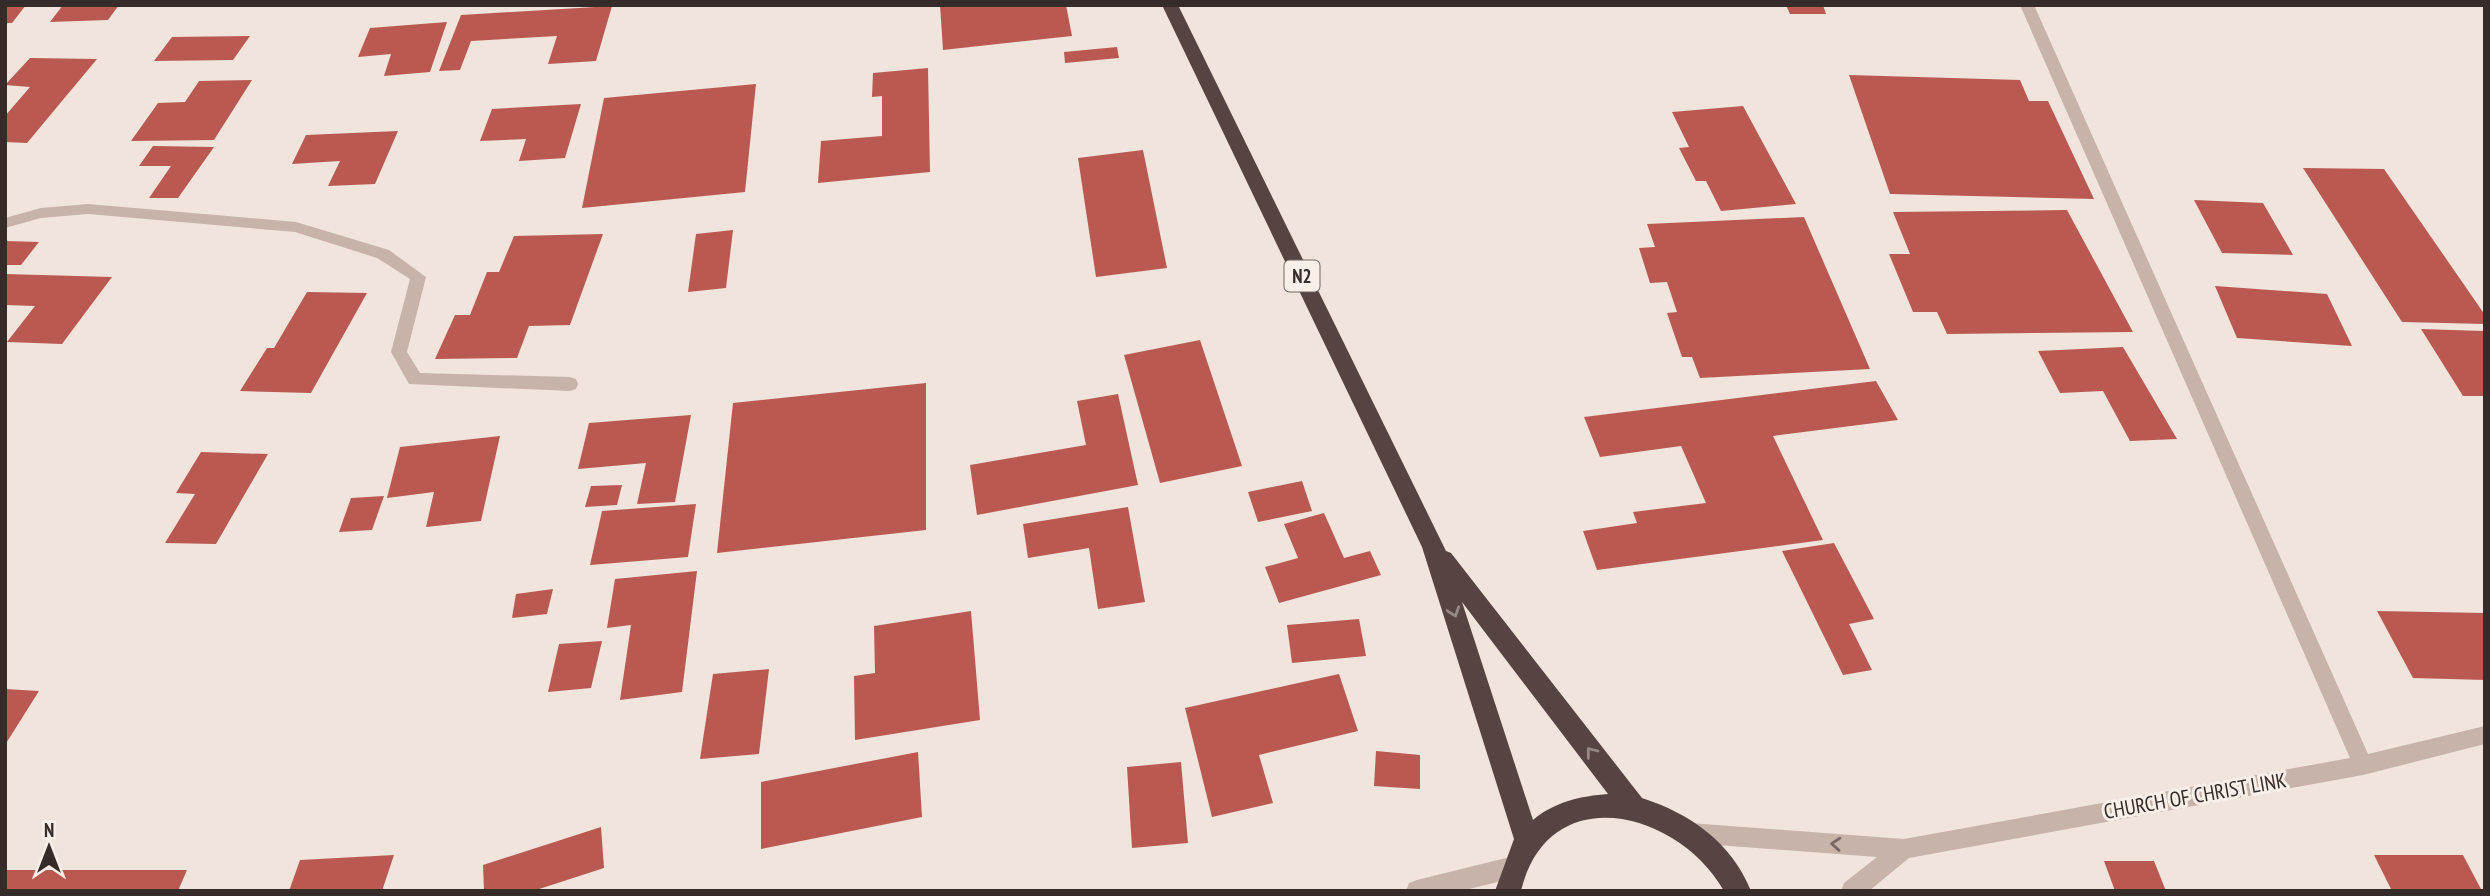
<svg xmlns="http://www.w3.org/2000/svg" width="2490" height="896" font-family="'PT Sans Narrow',sans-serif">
	<rect width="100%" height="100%" fill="#f0e4dd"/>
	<g fill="#ba5951">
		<polygon points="5,5 26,5 12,23 5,23"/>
		<polygon points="63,5 119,5 108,20 50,22"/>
		<polygon points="940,5 1066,5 1072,36 943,50"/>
		<polygon points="1786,5 1823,5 1826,14 1790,14"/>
		<polygon points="612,6 596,61 548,64 557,36 471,41 460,70 439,71 461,15"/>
		<polygon points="447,22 430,72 384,76 391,54 358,57 370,28"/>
		<polygon points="250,36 233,60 154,61 172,37"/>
		<polygon points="1117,47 1119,58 1065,63 1064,52"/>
		<polygon points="30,58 97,59 27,143 5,142 5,116 30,87 5,85"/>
		<polygon points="928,68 930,172 818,183 821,141 882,136 882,96 872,97 873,73"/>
		<polygon points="1849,75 2020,80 2029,101 2048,101 2094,199 1890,194"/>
		<polygon points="252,80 214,140 131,141 158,103 185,102 199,81"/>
		<polygon points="756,84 745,192 582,208 604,98"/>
		<polygon points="581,104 565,158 519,161 526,139 480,141 492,109"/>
		<polygon points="1743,106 1796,204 1721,211 1706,181 1696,181 1679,148 1689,147 1672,112"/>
		<polygon points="398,131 375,184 328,186 340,161 292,164 306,135"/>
		<polygon points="153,146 214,147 178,198 149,198 171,166 139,166"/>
		<polygon points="1143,150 1167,268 1096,277 1078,158"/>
		<polygon points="2303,168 2384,169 2485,315 2485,324 2402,322"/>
		<polygon points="2194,200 2263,203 2293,255 2222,253"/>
		<polygon points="2067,210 2133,332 1947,334 1937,312 1913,312 1889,254 1910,254 1893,212"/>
		<polygon points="1804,217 1870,369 1700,378 1692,357 1682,357 1667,313 1677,312 1667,282 1650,283 1639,248 1655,247 1647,224"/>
		<polygon points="733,230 726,288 688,292 696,234"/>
		<polygon points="603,234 570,325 529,326 517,358 435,359 455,315 470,315 487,272 499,272 514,236"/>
		<polygon points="5,241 39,242 21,265 5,265"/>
		<polygon points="5,274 112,277 62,344 7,342 35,306 5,305"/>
		<polygon points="2215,286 2327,294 2352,346 2237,338"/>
		<polygon points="307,292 367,293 311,393 240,391 267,348 274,348"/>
		<polygon points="2421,329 2483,331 2485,396 2463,396"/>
		<polygon points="1200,340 1242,466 1160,483 1124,355"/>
		<polygon points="2123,347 2177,439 2130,441 2103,391 2060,393 2038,351"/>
		<polygon points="1876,381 1898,420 1773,436 1823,540 1597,570 1583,531 1637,523 1633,512 1706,503 1681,446 1600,457 1584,417"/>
		<polygon points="926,383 926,530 717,553 733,403"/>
		<polygon points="1118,394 1138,485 977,515 970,465 1086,445 1077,401"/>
		<polygon points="691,415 675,502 637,504 646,463 578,469 589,423"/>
		<polygon points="500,436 481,521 426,527 434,492 387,498 400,447"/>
		<polygon points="201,452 268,454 216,544 165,543 195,494 176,493"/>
		<polygon points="1302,481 1312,511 1258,522 1248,492"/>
		<polygon points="622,485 617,505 585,507 591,486"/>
		<polygon points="384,496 372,530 339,532 351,498"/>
		<polygon points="696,504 688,557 590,565 602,511"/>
		<polygon points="1128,507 1145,602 1098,609 1089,548 1028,558 1023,524"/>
		<polygon points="1324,513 1344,558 1370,551 1381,575 1279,603 1265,567 1298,558 1284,524"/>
		<polygon points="1834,543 1874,619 1849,624 1872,670 1843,675 1782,551"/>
		<polygon points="697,571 682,692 620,700 631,625 607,628 615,579"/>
		<polygon points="553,589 547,614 512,618 516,594"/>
		<polygon points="971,611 980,720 855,740 854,676 875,673 874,626"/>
		<polygon points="2377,611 2485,613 2485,680 2413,678"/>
		<polygon points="1359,619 1366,656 1292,663 1287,625"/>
		<polygon points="602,641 591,688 548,692 559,644"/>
		<polygon points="769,669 759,754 700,759 713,674"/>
		<polygon points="1339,674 1358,731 1259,755 1273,803 1212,817 1185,708"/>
		<polygon points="5,689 39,691 5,745"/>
		<polygon points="1376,751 1420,755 1420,789 1374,786"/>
		<polygon points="918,752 922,817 761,849 761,782"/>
		<polygon points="1181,762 1188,843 1132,848 1127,767"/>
		<polygon points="601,827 604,868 533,891 484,891 483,865"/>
		<polygon points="394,855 382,891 289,891 300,860"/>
		<polygon points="2374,855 2463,855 2482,891 2392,891"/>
		<polygon points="2104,861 2154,861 2166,891 2115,891"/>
		<polygon points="5,870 187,870 178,891 5,891"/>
	</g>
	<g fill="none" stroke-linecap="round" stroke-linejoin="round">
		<g fill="#c7b3aa" fill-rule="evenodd">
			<polygon points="2020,5 2034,5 2368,754 2485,726 2485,744 2363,775 1909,858 1869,891 1841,891 1844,883 1877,857 1690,843 1683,840 1679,833 1683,826 1690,823 1904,839 2350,758"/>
			<polygon points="88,204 296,222 389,250 426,277 407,352 420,373 570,377 576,379 578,384 576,389 570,391 409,384 391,352 410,279 377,258 295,232 88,214 41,218 5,228 5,218 41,208"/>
			<polygon points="1514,856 1522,860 1525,867 1522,874 1514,878 1461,891 1406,891 1409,883 1417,880"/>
		</g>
		<path fill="#554441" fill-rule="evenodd" d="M1162,5H1178L1446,551L1451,553L1642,798C1691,814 1731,842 1751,891H1724C1678,810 1548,778 1521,891H1495L1514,839L1422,547ZM1462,602L1608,794C1581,796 1554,802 1533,820Z"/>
	</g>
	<defs><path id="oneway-chevron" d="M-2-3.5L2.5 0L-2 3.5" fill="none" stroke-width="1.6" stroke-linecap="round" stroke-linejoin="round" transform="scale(1.75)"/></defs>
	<g stroke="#968884">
		<use href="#oneway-chevron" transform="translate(1454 612) rotate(72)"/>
		<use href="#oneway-chevron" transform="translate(1591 752) rotate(-128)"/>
	</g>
	<use stroke="#776863" href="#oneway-chevron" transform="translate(1836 844) rotate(-176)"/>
	<g text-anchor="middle" stroke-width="6" stroke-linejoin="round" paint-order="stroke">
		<rect fill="#f8efe9" stroke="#706663" stroke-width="2" x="1284.5" y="260.5" width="35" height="31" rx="5"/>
		<g font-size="19" font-weight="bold" fill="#352b29">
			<text x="1302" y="283">N2</text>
		</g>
		<g font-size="21" fill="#352b29" stroke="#f8efe9">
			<text transform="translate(2195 796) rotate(-10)" y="7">CHURCH OF CHRIST LINK</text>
		</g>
	</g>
	<rect width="2490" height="896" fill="none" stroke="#352b29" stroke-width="14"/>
	<g transform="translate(49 847)" stroke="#f8efe9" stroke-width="5" paint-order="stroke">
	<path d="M0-5L12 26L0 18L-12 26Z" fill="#352b29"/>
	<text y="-10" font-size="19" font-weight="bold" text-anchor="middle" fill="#352b29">N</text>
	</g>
</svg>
